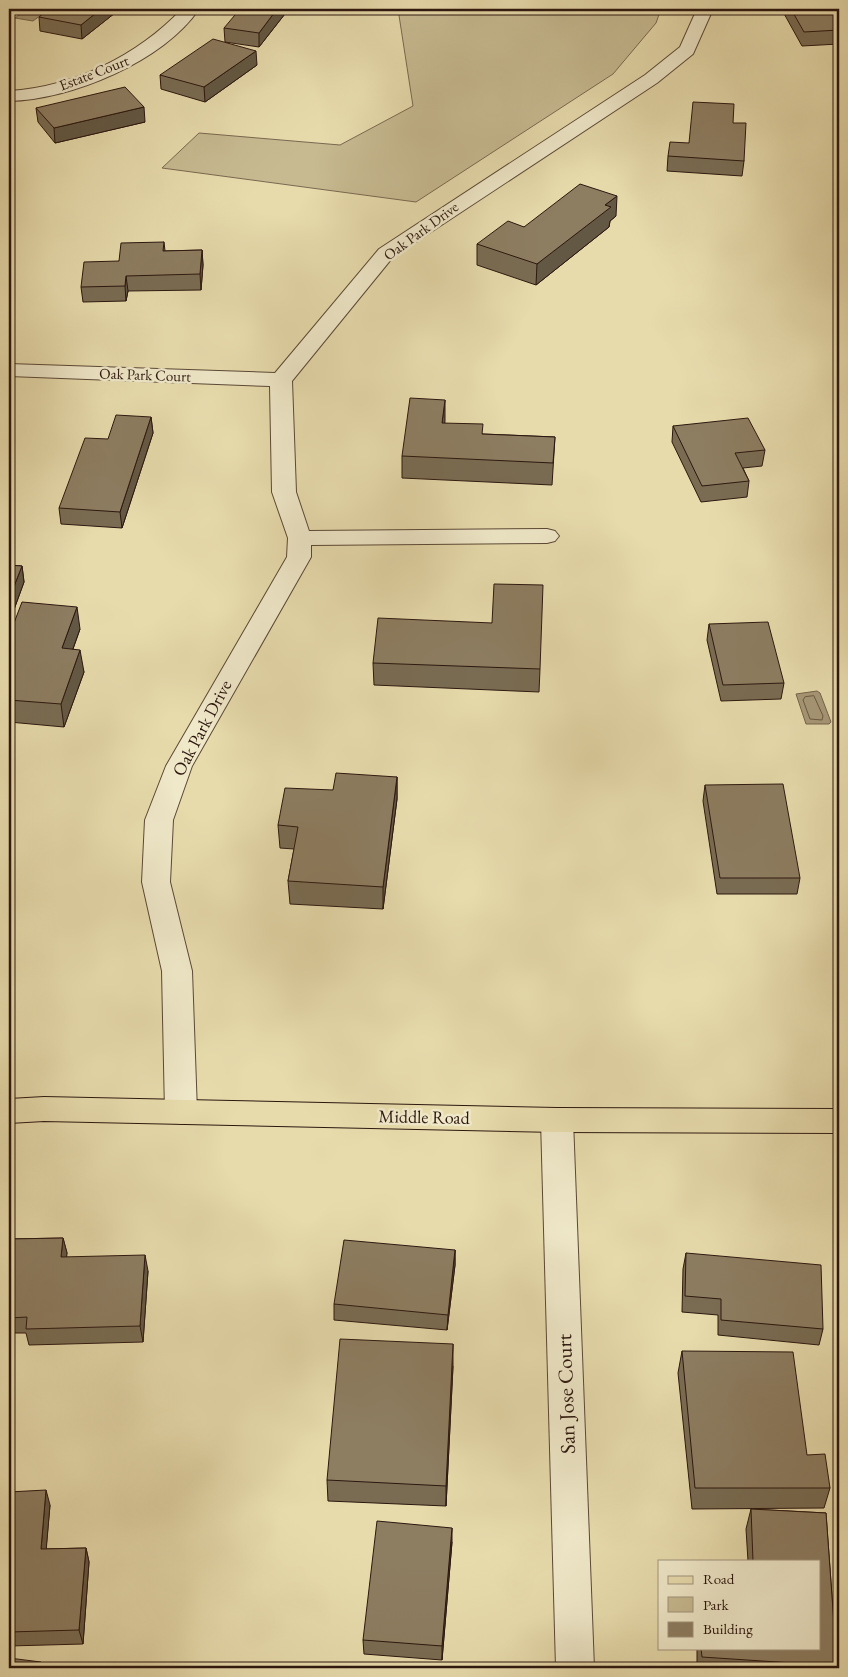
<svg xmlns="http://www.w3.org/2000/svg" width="848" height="1677" font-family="'EB Garamond',serif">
	<rect width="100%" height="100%" fill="#e7dbac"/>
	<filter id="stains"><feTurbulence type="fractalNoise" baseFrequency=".004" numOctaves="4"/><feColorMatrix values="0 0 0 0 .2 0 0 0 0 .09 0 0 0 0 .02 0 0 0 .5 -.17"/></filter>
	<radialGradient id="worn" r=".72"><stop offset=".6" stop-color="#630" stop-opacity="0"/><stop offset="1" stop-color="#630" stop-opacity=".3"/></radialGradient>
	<polygon fill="#c7ba91" stroke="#7a6850" points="398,9 661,9 656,23 613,74 416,202 162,168 199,133 340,145 413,106"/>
	<g fill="#a79877" stroke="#76644d">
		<polygon points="27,9 49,9 33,21 15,18"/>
		<polygon points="817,691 820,693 831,722 829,724 806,724 796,694"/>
	</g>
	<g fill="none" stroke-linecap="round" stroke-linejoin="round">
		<polygon stroke="#6a5843" stroke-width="1" points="814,696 823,716 822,720 810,719 803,700 805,697"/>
		<g stroke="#5b4836" stroke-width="2">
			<g id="minor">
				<path d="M182,9H199C164,61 71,100 9,101V91C74,87 137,56 182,9Z"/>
				<polygon points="697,9 713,9 693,54 657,83 393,257 292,381 296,492 309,531 547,529 555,531 559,536 555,541 547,543 311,545 311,557 192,766 173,820 170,882 192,971 197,1112 192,1121 181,1124 170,1121 165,1112 162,971 142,882 145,820 166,766 287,557 288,538 272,492 270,386 9,376 9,364 275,373 379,249 645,75 680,47"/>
				<polygon points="557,1108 568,1111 573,1120 594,1668 556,1668 541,1120 546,1111"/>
			</g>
		</g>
		<g stroke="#2c170f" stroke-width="2">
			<polygon id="major" points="44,1097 557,1108 839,1109 839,1133 557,1132 44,1121 9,1123 9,1099"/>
		</g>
		<use href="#minor" fill="#efe8c9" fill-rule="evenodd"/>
		<use href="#major" fill="#e7dbac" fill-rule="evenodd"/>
	</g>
	<g fill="#796c53" stroke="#2c170f">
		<polygon points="49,9 120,9 82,39 40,31 39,17"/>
		<polygon points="782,9 839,9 839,44 802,46 782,10"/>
		<polygon points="288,10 259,47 225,42 224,28"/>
		<polygon points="257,65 205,102 161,89 160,75"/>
		<polygon points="36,108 145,122 55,143 38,122"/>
		<polygon points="733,123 744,161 742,176 667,171 668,156 689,143"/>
		<polygon points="616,216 610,221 609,227 536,285 477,265 477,244 524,227"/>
		<polygon points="164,242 165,251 202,250 203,265 201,290 128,291 126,301 83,302 81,287 119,261"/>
		<polygon points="151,417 153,433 122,528 61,524 59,508"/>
		<polygon points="444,423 483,434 555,437 552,485 402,478 402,456"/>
		<polygon points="673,426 765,450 762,466 743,468 749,481 747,497 701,502 672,442"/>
		<polygon points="9,565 22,566 24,582 12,615 9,614"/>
		<polygon points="492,623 540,669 539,692 374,685 373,663"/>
		<polygon points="709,624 784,683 781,699 721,701 707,640"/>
		<polygon points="80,629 73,649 84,672 64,727 9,722 9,636"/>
		<polygon points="397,777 397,799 383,909 290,904 288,881 294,849 280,848 278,825 333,790"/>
		<polygon points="705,785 800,878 797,894 717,894 703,801"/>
		<polygon points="63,1238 67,1253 66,1257 148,1271 143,1342 29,1345 26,1333 9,1333 9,1239"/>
		<polygon points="455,1250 455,1265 447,1330 334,1320 334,1304"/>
		<polygon points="686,1253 823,1329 819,1345 718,1335 718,1315 682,1312 683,1269"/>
		<polygon points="682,1351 807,1455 830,1488 824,1508 692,1509 678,1373"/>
		<polygon points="453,1366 446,1506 328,1501 327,1480"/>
		<polygon points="9,1492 50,1505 46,1549 86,1548 89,1562 83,1644 9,1646"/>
		<polygon points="751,1509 826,1513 837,1666 836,1668 697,1668 697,1648 819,1648 819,1561 748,1561 746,1529"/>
		<polygon points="452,1542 442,1660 364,1654 363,1640"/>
	</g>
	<g fill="#635844" stroke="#2c170f">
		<polygon points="101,9 120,9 82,39 81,25"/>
		<polygon points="277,9 288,9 288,10 259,47 259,33"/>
		<polygon points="256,51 257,65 205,102 204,87"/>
		<polygon points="144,107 145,122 55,143 54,128"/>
		<polygon points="617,196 616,216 610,221 609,227 536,285 537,264 605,205"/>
		<polygon points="202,250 203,265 201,290 200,274"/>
		<polygon points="126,276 128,291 126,301 125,286"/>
		<polygon points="445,400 445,421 442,444 442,423"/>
		<polygon points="151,417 153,433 122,528 120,512"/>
		<polygon points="22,566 24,582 12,615 9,599"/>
		<polygon points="77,607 80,629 65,671 62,648"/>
		<polygon points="80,650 84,672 64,727 61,704"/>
		<polygon points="397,777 397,799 383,909 383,887"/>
		<polygon points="63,1238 67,1253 65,1273 61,1257"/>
		<polygon points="455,1250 455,1265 447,1330 448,1315"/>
		<polygon points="145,1255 148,1271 143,1342 140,1326"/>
		<polygon points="453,1344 453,1366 446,1506 446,1486"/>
		<polygon points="46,1490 50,1505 45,1564 41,1549"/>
		<polygon points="452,1528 452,1542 442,1660 442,1646"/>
		<polygon points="86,1548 89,1562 83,1644 79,1630"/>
		<polygon points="41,1662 43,1668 40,1668"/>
	</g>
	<g fill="#8d7d61" stroke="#2c170f">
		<polygon points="49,9 101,9 81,25 39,17"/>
		<polygon points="240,9 277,9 259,33 224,28"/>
		<polygon points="791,9 839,9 839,15 835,15 839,21 839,30 804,32"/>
		<polygon points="213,39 256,51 204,87 160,75"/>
		<polygon points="125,87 144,107 54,128 36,108"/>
		<polygon points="693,102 734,104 733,123 746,123 744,161 668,156 670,142 689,143"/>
		<polygon points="580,184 617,196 605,205 611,207 537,264 477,244 508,221 524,227"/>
		<polygon points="164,242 163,251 202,250 200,274 126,276 125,286 81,287 84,262 119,261 121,243"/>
		<polygon points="410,398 445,400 442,423 483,424 482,434 555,437 553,463 402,456"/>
		<polygon points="116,415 151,417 120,512 59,508 85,438 108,439"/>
		<polygon points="748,418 765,450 735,453 749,481 702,486 673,426"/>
		<polygon points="9,565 22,566 9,599"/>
		<polygon points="494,584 543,585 540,669 373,663 378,618 492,623"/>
		<polygon points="22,602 77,607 62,648 80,650 61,704 9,700 9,636"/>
		<polygon points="768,622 784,683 723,685 709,624"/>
		<polygon points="336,773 397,777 383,887 288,881 298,827 278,825 285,788 333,790"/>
		<polygon points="783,784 800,878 720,878 705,785"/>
		<polygon points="63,1238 61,1257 145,1255 140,1326 26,1329 27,1317 9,1318 9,1239"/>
		<polygon points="344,1240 455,1250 448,1315 334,1304"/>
		<polygon points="686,1253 821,1265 823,1329 721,1320 721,1299 685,1296"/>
		<polygon points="340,1339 453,1344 446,1486 327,1480"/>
		<polygon points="682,1351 793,1352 807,1455 825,1454 830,1488 695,1488"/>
		<polygon points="46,1490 41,1549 86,1548 79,1630 9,1632 9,1492"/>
		<polygon points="751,1509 826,1513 837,1666 702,1657 701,1648 819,1648 819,1561 753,1561"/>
		<polygon points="377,1521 452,1528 442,1646 363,1640"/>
		<polygon points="9,1658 41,1662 40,1668 9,1668"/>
	</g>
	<g text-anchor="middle" stroke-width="5" stroke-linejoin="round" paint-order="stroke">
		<g font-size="15" fill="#2c170f" stroke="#efe8c9">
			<text transform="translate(94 73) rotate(-21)" y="5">Estate Court</text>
			<text transform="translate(421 231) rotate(-36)" y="5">Oak Park Drive</text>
			<text transform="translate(145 375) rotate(2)" y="5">Oak Park Court</text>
		</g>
		<g font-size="18" fill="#2c170f" stroke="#efe8c9">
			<text transform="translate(202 728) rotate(-62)" y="6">Oak Park Drive</text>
			<text transform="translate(424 1117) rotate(1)" y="6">Middle Road</text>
		</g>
		<g font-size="21" fill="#2c170f" stroke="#efe8c9">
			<text transform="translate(566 1394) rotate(-92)" y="7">San Jose Court</text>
		</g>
	</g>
	<rect width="848" height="1677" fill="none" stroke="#e7dbac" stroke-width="30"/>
	<rect x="10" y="10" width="828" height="1657" fill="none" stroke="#2c170f" stroke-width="2.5"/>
	<rect x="15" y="15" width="818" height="1647" fill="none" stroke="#2c170f"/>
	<rect x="658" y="1560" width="162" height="90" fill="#efe8c9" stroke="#a1947f"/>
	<rect x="668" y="1576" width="25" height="8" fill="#e7dbac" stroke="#a1947f"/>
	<text x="703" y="1584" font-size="15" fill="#2c170f">Road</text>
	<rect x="668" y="1597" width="25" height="15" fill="#c7ba91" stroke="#a1947f"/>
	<text x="703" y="1610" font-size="15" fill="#2c170f">Park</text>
	<rect x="668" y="1622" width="25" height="15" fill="#8d7d61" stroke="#a1947f"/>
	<text x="703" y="1634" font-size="15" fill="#2c170f">Building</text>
	<rect width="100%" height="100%" filter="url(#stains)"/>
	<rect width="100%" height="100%" fill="url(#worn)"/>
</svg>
